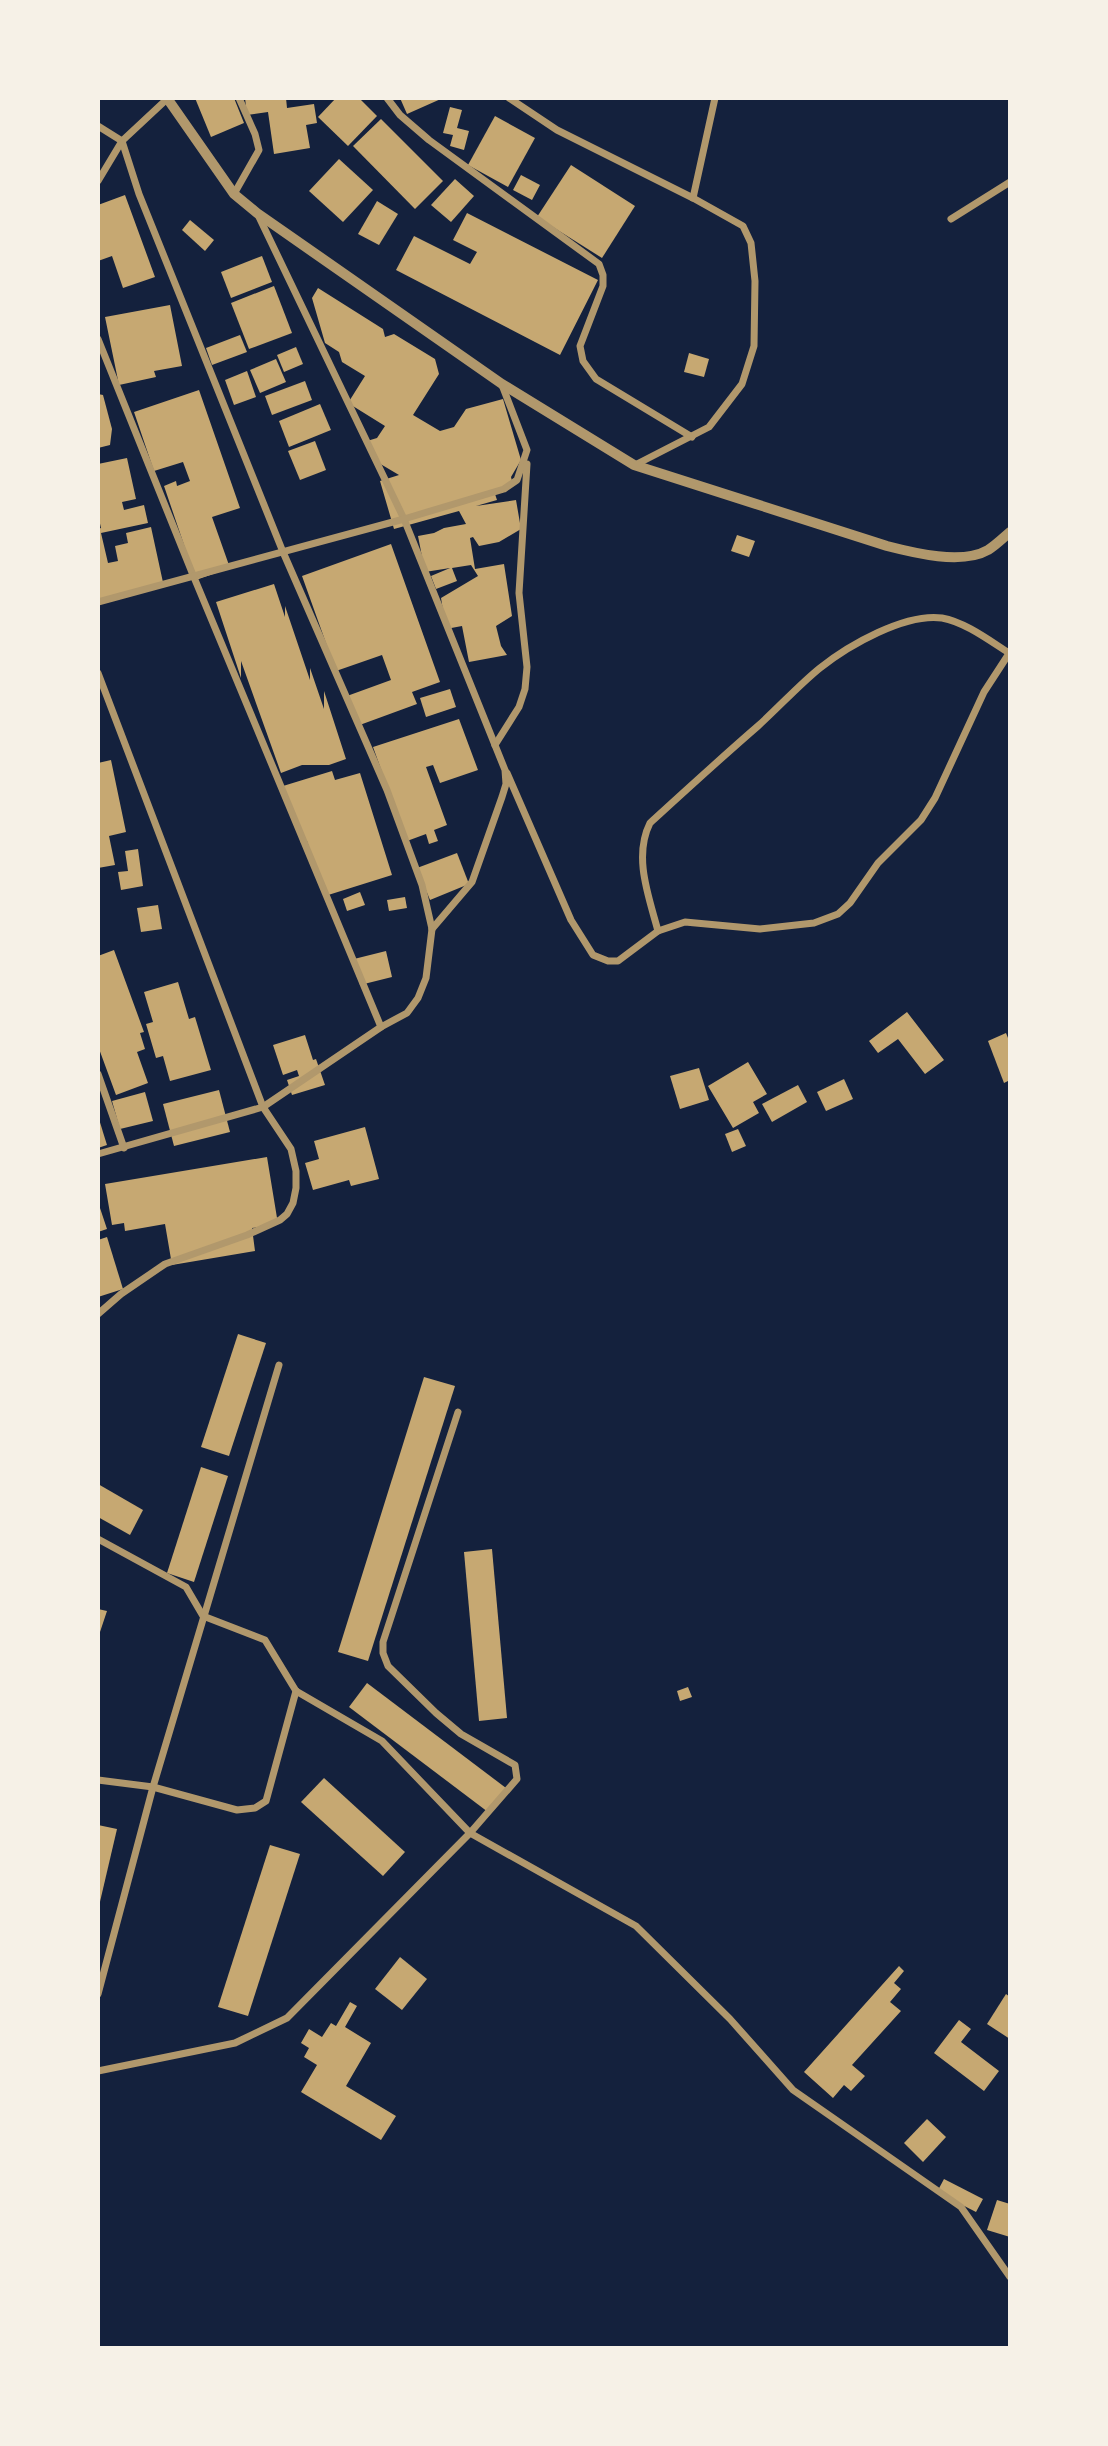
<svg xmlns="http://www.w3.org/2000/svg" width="1108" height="2446" font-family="'Libre Baskerville',serif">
	<rect width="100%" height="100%" fill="#14213d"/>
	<g fill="#c6a872">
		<polygon points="195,98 234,98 244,123 211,137"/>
		<polygon points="245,98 286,98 287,108 314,104 317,123 306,125 310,148 274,154 268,112 247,115"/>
		<polygon points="336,98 359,98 377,116 348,146 318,117"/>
		<polygon points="400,98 443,98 407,114"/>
		<polygon points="450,107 462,110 457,128 469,131 464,150 450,146 453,135 443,133"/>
		<polygon points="495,116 535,138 508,187 468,165"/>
		<polygon points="381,119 443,181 415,209 353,146"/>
		<polygon points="339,159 373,190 343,222 309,191"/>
		<polygon points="571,165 635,206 602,258 537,217"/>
		<polygon points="521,175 540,185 532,200 513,190"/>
		<polygon points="455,179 474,196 451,222 431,205"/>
		<polygon points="125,195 155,277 123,288 112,256 98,261 98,233 100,233 98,205"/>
		<polygon points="377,201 398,214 379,245 358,234"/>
		<polygon points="467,213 598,280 560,355 396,270 414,236 470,264 477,252 453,240"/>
		<polygon points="190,220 214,240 205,251 182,230"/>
		<polygon points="262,256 272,282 231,298 221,272"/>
		<polygon points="274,286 292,333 249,349 231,303"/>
		<polygon points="318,288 383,329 385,337 394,334 435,359 439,374 413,415 440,431 454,427 466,409 503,399 521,460 511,477 513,485 494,491 497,500 476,506 516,500 521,529 499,542 479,546 473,537 470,538 475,569 504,564 512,616 496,626 501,646 507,655 469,662 462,626 446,629 441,598 478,576 471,565 452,568 457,581 436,589 431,576 450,568 425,572 418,536 434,533 444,528 466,524 459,511 394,529 380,481 399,475 372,459 367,441 377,438 385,426 348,403 365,376 342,362 339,352 325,343 312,298"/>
		<polygon points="170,305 182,366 154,371 156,377 119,385 105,317"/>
		<polygon points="240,335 247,352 212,365 206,348"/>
		<polygon points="296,347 303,364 284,372 277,355"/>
		<polygon points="689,353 709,359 704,377 684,372"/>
		<polygon points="276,359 286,382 260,393 250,370"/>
		<polygon points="247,371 256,397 234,405 225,380"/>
		<polygon points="305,381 312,400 272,415 265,396"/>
		<polygon points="199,390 240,508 212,517 230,568 196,580 164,486 176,481 177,486 190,481 183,462 154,471 134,412"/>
		<polygon points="98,394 103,395 112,429 110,445 98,448"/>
		<polygon points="320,404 331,430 289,447 279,421"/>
		<polygon points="315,441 326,470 300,480 288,451"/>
		<polygon points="127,458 136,499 122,502 124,510 144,505 148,523 101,533 108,563 118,561 115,546 128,543 126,533 151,527 164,587 98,601 98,529 101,528 98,515 98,464"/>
		<polygon points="737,535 755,541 749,557 731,551"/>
		<polygon points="391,544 440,682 412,692 417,704 357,726 347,696 391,680 382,655 336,671 302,576"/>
		<polygon points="274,584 285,617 285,606 310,680 310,668 324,709 324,691 346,759 329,765 302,765 281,773 241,661 241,678 216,602"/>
		<polygon points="450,689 456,707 426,717 420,698"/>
		<polygon points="459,719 478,770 440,783 433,765 426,767 447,825 434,830 438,841 429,844 426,834 407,841 373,747"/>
		<polygon points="111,760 126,832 109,836 115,865 98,868 98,763"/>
		<polygon points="332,771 335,780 360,773 392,875 325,896 307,841 301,843 283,786"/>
		<polygon points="138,849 143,886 121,890 118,872 128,871 125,851"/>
		<polygon points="457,853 469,884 430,900 417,868"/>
		<polygon points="360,892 365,905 347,911 343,899"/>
		<polygon points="405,897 407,908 389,911 387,900"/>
		<polygon points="158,905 162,929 141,932 137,908"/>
		<polygon points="114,950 144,1032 140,1033 145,1049 137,1052 148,1083 116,1095 98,1046 98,956"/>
		<polygon points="386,951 392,977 360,985 354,959"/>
		<polygon points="178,982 189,1019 195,1017 211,1070 170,1081 163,1056 156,1058 146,1024 153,1022 144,992"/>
		<polygon points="907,1012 944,1060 925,1074 898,1039 878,1053 869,1041"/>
		<polygon points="1006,1033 1010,1043 1010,1080 1004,1083 988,1041"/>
		<polygon points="305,1035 313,1060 316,1059 325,1085 292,1095 287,1080 299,1076 297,1070 283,1075 273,1045"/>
		<polygon points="748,1062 767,1094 753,1102 759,1113 733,1128 708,1086"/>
		<polygon points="699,1068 709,1100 680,1109 670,1076"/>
		<polygon points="844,1079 853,1099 826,1111 817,1092"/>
		<polygon points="798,1085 807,1102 772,1122 762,1104"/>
		<polygon points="219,1090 230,1132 174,1146 163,1104"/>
		<polygon points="145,1092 153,1121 120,1129 112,1101"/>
		<polygon points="98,1116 107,1145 98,1148"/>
		<polygon points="365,1127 379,1179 351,1186 349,1180 313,1190 305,1163 319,1159 314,1141"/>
		<polygon points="738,1129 746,1146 732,1152 725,1134"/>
		<polygon points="267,1157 278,1224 252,1228 255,1251 172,1265 165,1224 125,1231 124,1223 112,1225 105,1184"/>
		<polygon points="98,1202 107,1229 98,1232"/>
		<polygon points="107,1237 123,1289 98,1297 98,1240"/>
		<polygon points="238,1334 266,1343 229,1456 201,1447"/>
		<polygon points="424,1377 455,1386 368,1661 338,1652"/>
		<polygon points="201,1467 228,1476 194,1582 167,1573"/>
		<polygon points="98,1484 143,1510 130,1535 98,1517"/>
		<polygon points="492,1549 507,1718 479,1721 464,1552"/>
		<polygon points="98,1609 107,1611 100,1632 98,1631"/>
		<polygon points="367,1683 506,1788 488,1812 349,1707"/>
		<polygon points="688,1687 692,1697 680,1701 677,1691"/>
		<polygon points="324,1778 405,1852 383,1876 301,1802"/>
		<polygon points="98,1825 117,1829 99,1906 98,1906"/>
		<polygon points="270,1845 300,1854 248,2016 218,2007"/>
		<polygon points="400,1957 427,1979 402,2010 375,1989"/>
		<polygon points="899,1966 904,1971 894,1983 901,1989 890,2002 901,2011 852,2065 865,2076 851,2091 844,2085 833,2098 804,2072"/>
		<polygon points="1006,1994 1010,1997 1010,2039 987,2024"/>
		<polygon points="350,2002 357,2006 345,2027 371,2043 346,2086 396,2116 381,2140 301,2092 317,2065 304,2057 309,2048 301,2043 309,2029 322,2037 331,2023 336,2026"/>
		<polygon points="959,2020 971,2029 961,2042 999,2071 984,2091 934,2053"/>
		<polygon points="927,2119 946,2137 923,2162 904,2143"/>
		<polygon points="944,2179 983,2199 976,2212 937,2192"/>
		<polygon points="997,2200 1010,2204 1010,2237 987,2230"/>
	</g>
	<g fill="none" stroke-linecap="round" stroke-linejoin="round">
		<g stroke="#b1986c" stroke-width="7">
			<polyline points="387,98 400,115 429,140 599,264 603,275 603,286 580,346 583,361 596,379 692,437"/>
			<polyline points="509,98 557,130 693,198 743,226 751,243 755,281 754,346 742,384 709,427 635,465"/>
			<polyline points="98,126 122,141 139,194 283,552 387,790 422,885 432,929 426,978 418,998 407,1013 381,1027 263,1107 98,1154"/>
			<polyline points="98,181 122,141 167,99"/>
			<polyline points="234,194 259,150 255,134 239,98"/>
			<polyline points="693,198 715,98"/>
			<polyline points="259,217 404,519 505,770 506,784 502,797 472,882 432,929"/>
			<polyline points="951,219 1010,182"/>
			<polyline points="98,339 193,575 381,1027"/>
			<polyline points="98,602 404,519 504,489 517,480 527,450 502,385"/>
			<polyline points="98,673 263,1107 291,1149 296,1171 296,1188 293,1203 287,1214 280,1220 247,1235 165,1264 121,1294 98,1314"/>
			<polyline points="495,745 519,707 525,689 527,667 519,593 527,464"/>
			<polyline points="507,773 571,920 593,955 608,961 618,961 658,931 685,922 760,929 814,923 838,914 850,903 878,863 921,820 935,798 984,692 1010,652"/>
			<path d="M658,931C649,897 633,857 650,823C685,791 721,758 758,726C778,708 800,684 820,668C849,645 905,613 942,618C965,622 990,641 1009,653"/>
			<polyline points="98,1074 124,1148"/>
			<polyline points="98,1539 186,1587 203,1616 265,1640 296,1691 382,1741 470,1833 636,1926 730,2019 793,2090 961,2207 1010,2277"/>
			<polyline points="98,1780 153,1787 237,1810 255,1808 266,1801 296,1691"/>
			<polyline points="98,1994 153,1787 279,1365"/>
			<polyline points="98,2071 235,2043 287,2018 470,1833 517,1779 515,1765 461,1734 436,1713 388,1666 383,1653 383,1642 458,1412"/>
		</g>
		<path stroke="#b1986c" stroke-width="10" d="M167,98L234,194L257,213L502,384L634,465L887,546C914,553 962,565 988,550C996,545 1003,538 1010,532"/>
	</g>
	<rect width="1108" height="2446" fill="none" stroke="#f6f1e7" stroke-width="200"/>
</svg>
